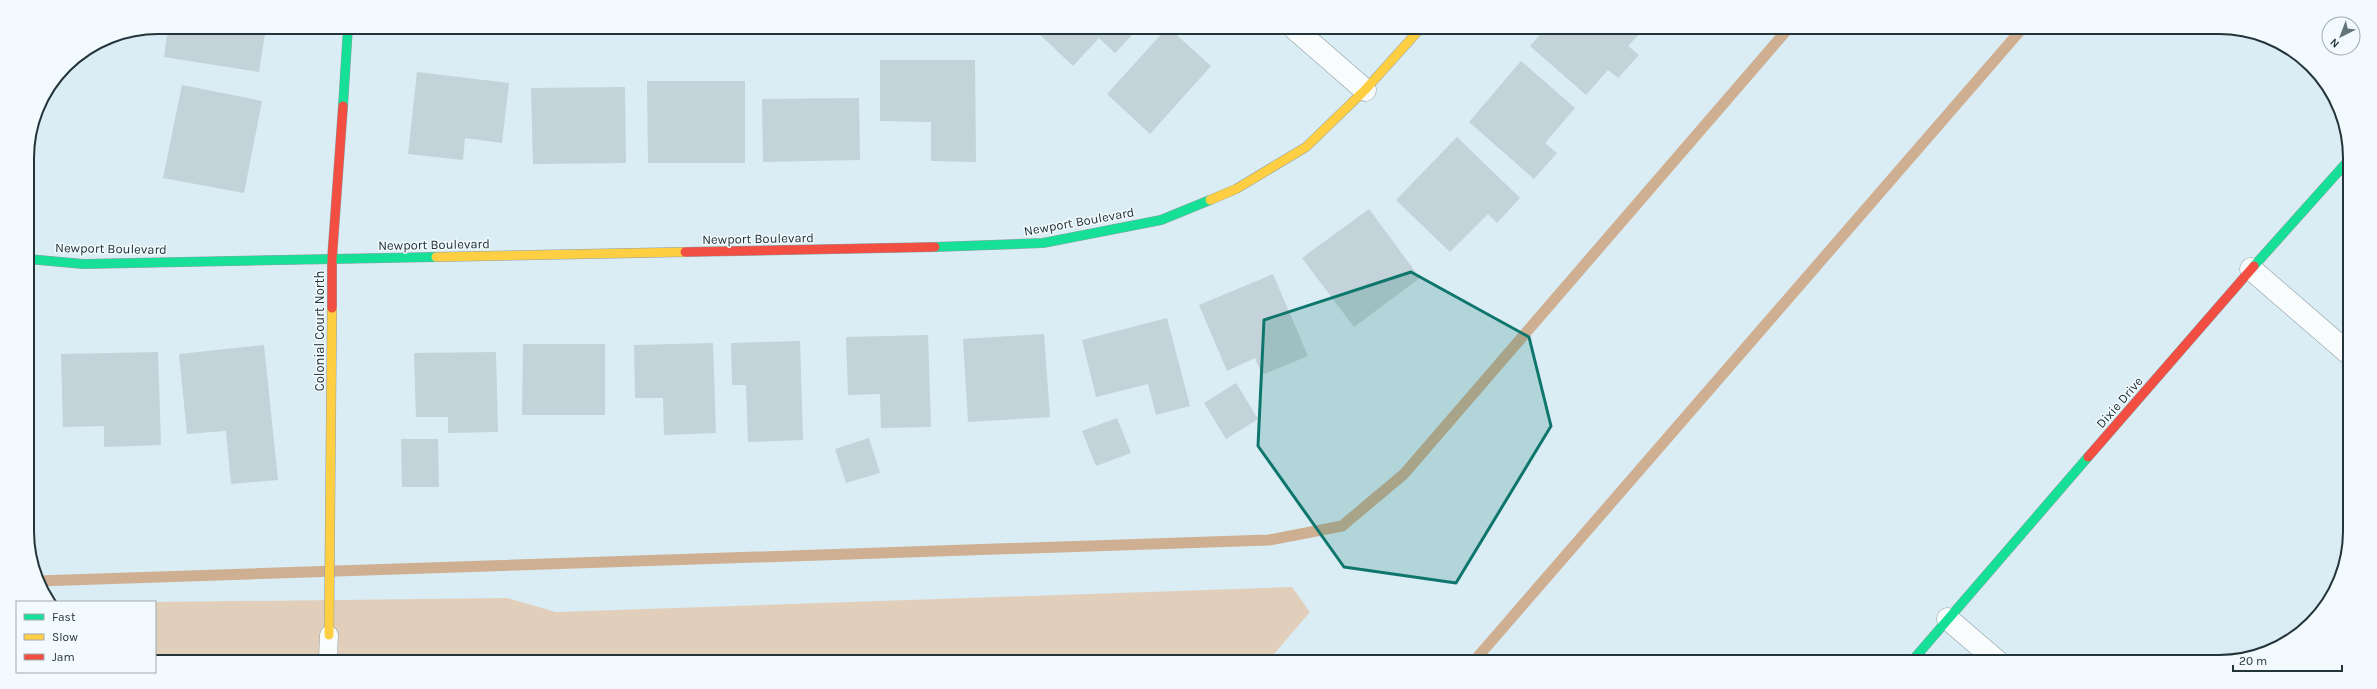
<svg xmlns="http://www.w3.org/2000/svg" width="2377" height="689" font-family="Karla,sans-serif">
	<rect width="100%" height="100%" fill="#daedf4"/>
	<polygon fill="#e1cfbc" points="1292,587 1310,612 1269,660 155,658 155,602 507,598 556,612"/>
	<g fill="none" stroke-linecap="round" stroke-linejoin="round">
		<g stroke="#cfaf91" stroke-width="11">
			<polyline points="38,581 1269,540 1342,526 1404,474 1787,30"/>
			<polyline points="1475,660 2020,31"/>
		</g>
	</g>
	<g fill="#c3d3d9">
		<polygon points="168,27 266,27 259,72 164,57"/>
		<polygon points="1034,29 1138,29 1115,53 1099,38 1073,66"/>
		<polygon points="1166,29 1170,29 1211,66 1150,134 1107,94"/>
		<polygon points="1544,30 1643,30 1628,46 1639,55 1618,78 1608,70 1586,95 1530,46"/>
		<polygon points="880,60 975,60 976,162 931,161 931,122 880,121"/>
		<polygon points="1521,61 1575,108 1545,143 1557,153 1534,179 1469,122"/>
		<polygon points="417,72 509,83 502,143 465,138 463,160 408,154"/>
		<polygon points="647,81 745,81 745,163 648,163"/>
		<polygon points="182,85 262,101 244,193 163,178"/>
		<polygon points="625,87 626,163 533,164 531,88"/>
		<polygon points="859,98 860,160 763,162 762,99"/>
		<polygon points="34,122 35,123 27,168 27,150"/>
		<polygon points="1457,137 1520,198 1497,223 1488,214 1450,252 1396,200"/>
		<polygon points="1369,209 1420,278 1354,327 1302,258"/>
		<polygon points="1273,274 1308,356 1262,375 1255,358 1227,371 1199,305"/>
		<polygon points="1167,318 1190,406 1156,415 1148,384 1096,397 1082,340"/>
		<polygon points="1044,334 1050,417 968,422 963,339"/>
		<polygon points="928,335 931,427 881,428 880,394 848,395 846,337"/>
		<polygon points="800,341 803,440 748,442 746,385 732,385 731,343"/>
		<polygon points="713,343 716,433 664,435 663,398 635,398 634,345"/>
		<polygon points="523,344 605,344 605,415 522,415"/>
		<polygon points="264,345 278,480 231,484 226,431 187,434 179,354"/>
		<polygon points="158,352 161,445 104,447 104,426 63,427 61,354"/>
		<polygon points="496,352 498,432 448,433 448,417 416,417 414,353"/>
		<polygon points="1236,383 1258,419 1226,439 1204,403"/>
		<polygon points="1117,418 1131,453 1096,466 1082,431"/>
		<polygon points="29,419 34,419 35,467 29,467"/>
		<polygon points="869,438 880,473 846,483 835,449"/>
		<polygon points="401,439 438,439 439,487 402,487"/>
	</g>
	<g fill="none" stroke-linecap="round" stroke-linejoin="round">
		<g stroke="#8f9fa5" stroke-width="19">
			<polyline id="lane" points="328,658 329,635"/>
		</g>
		<g stroke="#8f9fa5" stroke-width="23">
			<g id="street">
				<polyline points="1295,29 1365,90"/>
				<polyline points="2251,269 2347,352"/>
				<polyline points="1948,619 1997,661"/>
			</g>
		</g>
		<g stroke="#8f9fa5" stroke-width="10">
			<g id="fast">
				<polyline points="343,106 348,27"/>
				<polyline points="935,247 1043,243 1161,220 1210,200"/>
				<polyline points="28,259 83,264 436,257"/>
				<polyline points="2254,266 2347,162"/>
				<polyline points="1912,661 2088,457"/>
			</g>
		</g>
		<g stroke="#8f9fa5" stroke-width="10">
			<g id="slow">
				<polyline points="1210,200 1236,189 1306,147 1365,90 1419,30"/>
				<polyline points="436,257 685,252"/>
				<polyline points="329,635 332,308"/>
			</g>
		</g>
		<g stroke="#8f9fa5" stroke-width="10">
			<g id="jam">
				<polyline points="685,252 935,247"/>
				<polyline points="332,308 332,259 343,106"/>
				<polyline points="2088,457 2254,266"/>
			</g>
		</g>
		<use href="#lane" stroke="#f9fcfd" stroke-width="18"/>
		<use href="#street" stroke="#f9fcfd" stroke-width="22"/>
		<use href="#fast" stroke="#16e098" stroke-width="9"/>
		<use href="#slow" stroke="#ffcf43" stroke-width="9"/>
		<use href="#jam" stroke="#f24e42" stroke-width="9"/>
	</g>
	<path fill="#0f766e" fill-opacity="0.2" stroke="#0f766e" stroke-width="3" stroke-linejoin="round" d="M1411,272L1529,337L1551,426L1456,583L1344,567L1258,446L1264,320Z"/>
	<g text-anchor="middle" stroke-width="3" stroke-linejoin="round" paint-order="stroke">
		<g font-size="13" fill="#23343a" stroke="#f2fafd">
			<text transform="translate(1079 221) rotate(-10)" y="5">Newport Boulevard</text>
			<text transform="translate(758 238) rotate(-1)" y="5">Newport Boulevard</text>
			<text transform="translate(434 244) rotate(-1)" y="5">Newport Boulevard</text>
			<text transform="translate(111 248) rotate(1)" y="5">Newport Boulevard</text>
			<text transform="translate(319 331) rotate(-90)" y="5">Colonial Court North</text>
			<text transform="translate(2119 402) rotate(-49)" y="5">Dixie Drive</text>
		</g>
	</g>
	<path d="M0 0H2377V689H0ZM158 34H2219A124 124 0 0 1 2343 158V531A124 124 0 0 1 2219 655H158A124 124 0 0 1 34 531V158A124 124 0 0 1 158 34Z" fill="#f2fafd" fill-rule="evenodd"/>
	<path fill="none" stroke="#23343a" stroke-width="2" d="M158 34H2219A124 124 0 0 1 2343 158V531A124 124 0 0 1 2219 655H158A124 124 0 0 1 34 531V158A124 124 0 0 1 158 34Z"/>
	<rect x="16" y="601" width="140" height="72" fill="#f2fafd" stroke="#9fabaf"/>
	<rect x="24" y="614" width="20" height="6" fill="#16e098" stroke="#9fabaf"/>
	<text x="52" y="621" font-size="12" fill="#23343a">Fast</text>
	<rect x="24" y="634" width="20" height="6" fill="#ffcf43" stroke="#9fabaf"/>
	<text x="52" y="641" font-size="12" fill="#23343a">Slow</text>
	<rect x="24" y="654" width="20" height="6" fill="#f24e42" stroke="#9fabaf"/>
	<text x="52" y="661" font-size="12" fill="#23343a">Jam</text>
	<g transform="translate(2341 36) rotate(222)"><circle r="19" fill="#f2fafd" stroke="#9fabaf"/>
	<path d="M0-3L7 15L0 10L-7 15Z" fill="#63757b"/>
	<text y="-6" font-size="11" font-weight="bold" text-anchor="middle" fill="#23343a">N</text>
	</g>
	<path d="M2233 665v6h109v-6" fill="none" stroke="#23343a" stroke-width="2"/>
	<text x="2239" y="665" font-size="12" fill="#23343a" stroke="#f2fafd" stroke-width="3" paint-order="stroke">20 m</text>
</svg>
